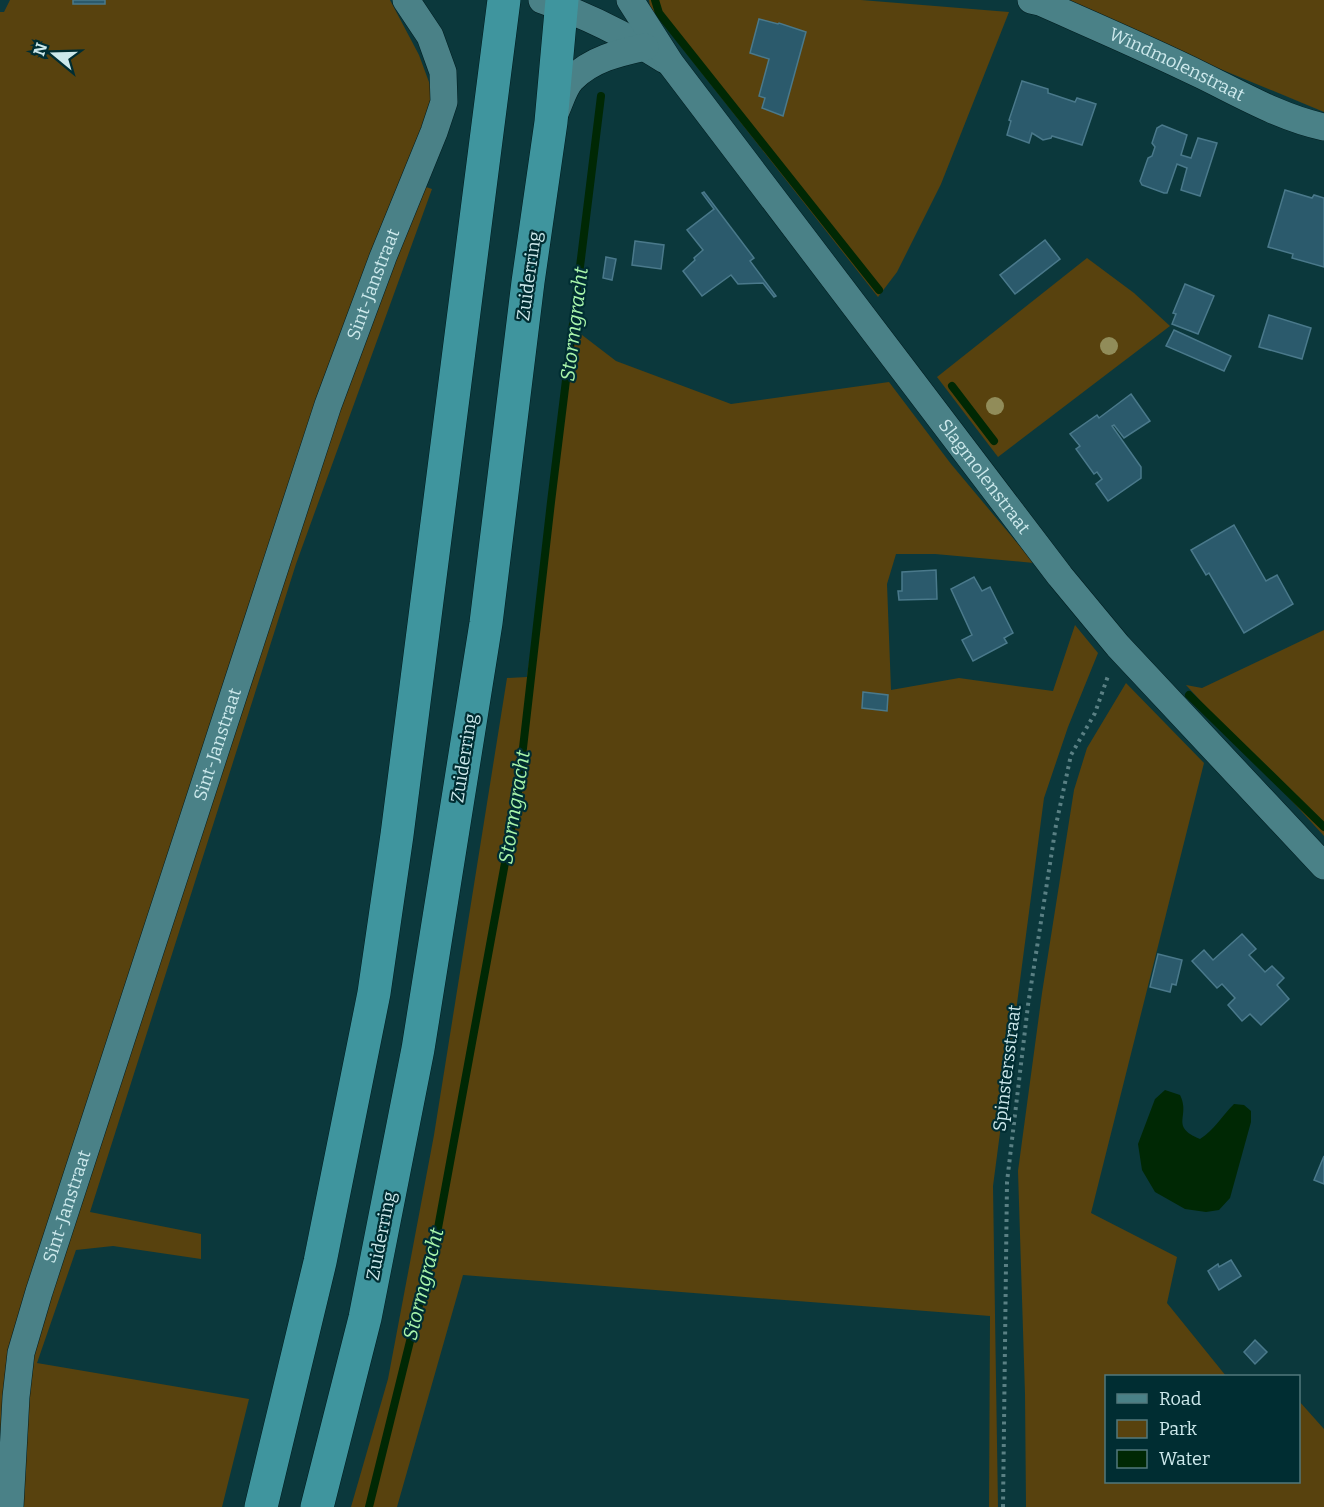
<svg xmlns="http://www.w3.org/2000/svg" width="1324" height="1507" font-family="Bitter,serif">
	<rect width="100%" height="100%" fill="#0b383c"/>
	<g fill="#58420e">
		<polygon points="10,0 390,0 419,55 436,101 405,180 432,189 296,564 90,1212 201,1234 201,1259 113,1246 76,1250 37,1363 249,1399 222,1507 0,1507 0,12 4,12"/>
		<polygon points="649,0 861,0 1009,12 941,184 897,272 878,297 650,7"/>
		<polygon points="1054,0 1324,0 1324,112"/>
		<polygon points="1087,258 1134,293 1170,326 998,457 937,377"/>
		<polygon points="569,325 616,361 731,404 889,382 951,464 1034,563 935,554 896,554 887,584 891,690 959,678 1053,691 1075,625 1098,653 1068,727 1044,798 993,1186 998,1507 989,1507 990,1316 463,1275 397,1507 351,1507 388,1379 434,1135 507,678 527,677 550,512"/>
		<polygon points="1324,630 1324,836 1186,685 1202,688"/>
		<polygon points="1126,683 1204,763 1091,1213 1177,1257 1167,1303 1226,1376 1106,1376 1106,1482 1298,1482 1299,1401 1324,1429 1324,1507 1026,1507 1025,1394 1018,1171 1042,993 1074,790 1087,748"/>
	</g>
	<path fill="#002804" d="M1165,1090L1180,1095C1191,1117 1169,1126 1200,1139C1214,1130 1222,1116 1234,1104L1244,1105L1251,1111V1122L1230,1198L1219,1210L1206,1212L1185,1209L1155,1192L1142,1170L1138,1144L1155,1099Z"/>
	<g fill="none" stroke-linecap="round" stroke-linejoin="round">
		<g stroke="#002804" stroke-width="8">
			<polyline points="655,0 659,13 879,290"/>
			<polyline points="952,386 994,441"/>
			<polyline points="1189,695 1324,827"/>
			<polyline points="369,1507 438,1228 518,792 551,502 601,96"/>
		</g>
	</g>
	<g fill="#2b5a6c" stroke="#4a798b" stroke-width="1.5">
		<rect x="73" y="0" width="32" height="4"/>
		<polygon points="759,19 778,24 779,23 806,32 783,116 762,108 765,98 759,96 769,59 750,53"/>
		<polygon points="1022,81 1048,89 1048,93 1075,102 1077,98 1096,104 1082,145 1052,136 1051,138 1043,140 1032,133 1029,143 1007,135 1011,121 1009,120"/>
		<polygon points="1162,125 1187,135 1181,155 1191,158 1198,138 1217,143 1200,196 1181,190 1187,168 1177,164 1167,193 1164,193 1142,185 1140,181 1148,158 1152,156 1155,147 1152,143 1157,128"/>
		<polygon points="1285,190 1312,198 1314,195 1324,198 1324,267 1292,258 1293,254 1268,247"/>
		<polygon points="704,192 754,258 750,261 776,296 774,297 763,283 738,284 731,275 702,296 683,271 695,260 694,258 703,250 687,230 714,209 702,193"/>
		<polygon points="1045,240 1060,259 1015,294 1000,275"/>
		<polygon points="635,241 664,245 661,269 632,265"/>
		<polygon points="606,257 616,259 612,280 603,278"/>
		<polygon points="1185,284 1214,296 1198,334 1172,324 1176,314 1173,313"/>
		<polygon points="1269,315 1311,328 1302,359 1259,347"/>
		<polygon points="1174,330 1231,356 1224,371 1166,346"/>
		<polygon points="1131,394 1150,421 1124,438 1114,425 1112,426 1141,467 1141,478 1108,501 1096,484 1102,479 1097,472 1094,474 1076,449 1080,446 1070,434 1097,415 1099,418"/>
		<polygon points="1234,525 1266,581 1277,575 1293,604 1244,633 1209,573 1206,575 1191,550"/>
		<polygon points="936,570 937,599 899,600 898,591 902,591 902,572"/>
		<polygon points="974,577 982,591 990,587 1013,633 1004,638 1007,643 973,661 962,640 972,635 951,589"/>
		<polygon points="863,692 888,695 887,711 862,708"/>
		<polygon points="1242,934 1256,949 1249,955 1265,972 1272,966 1284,978 1277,985 1289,999 1261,1025 1250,1014 1242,1021 1228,1005 1235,998 1222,984 1217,988 1192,961 1204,950 1213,960"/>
		<polygon points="1158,954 1182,960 1176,985 1172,984 1170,992 1150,987"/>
		<polygon points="1324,1156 1324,1184 1314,1180"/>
		<polygon points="1231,1260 1241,1276 1219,1290 1208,1271 1218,1264 1219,1267"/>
		<polygon points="1255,1340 1267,1352 1255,1364 1244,1352"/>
	</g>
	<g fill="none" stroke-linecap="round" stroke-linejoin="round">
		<g stroke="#011d20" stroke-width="28">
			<g id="street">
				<path d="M542,0C586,15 626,35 665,60"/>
				<path id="s1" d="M630,0L671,64L1060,576L1118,646L1324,866"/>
				<path id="s2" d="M1031,0L1040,2C1094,26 1148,49 1201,75C1240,94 1281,118 1324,127"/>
				<path d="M555,113C560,103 564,87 572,79C592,59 618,53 645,47"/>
				<path id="s3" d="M10,1507L16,1397L21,1353L39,1292L328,405L383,257L434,132L444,102L443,72L430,36L406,0"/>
			</g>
		</g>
		<g stroke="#011d20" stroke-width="34">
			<g id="highway">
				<polyline points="261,1507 320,1262 374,993 397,835 504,0"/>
				<polyline points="317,1507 365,1318 418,1049 486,623 528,282 551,122 562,0"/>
			</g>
		</g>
		<polyline stroke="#5a8084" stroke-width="4" stroke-dasharray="3 4.5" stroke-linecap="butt" points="1003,1507 1007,1182 1028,1005 1056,825 1071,755 1095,713 1108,676"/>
		<use href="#street" stroke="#4a8187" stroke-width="27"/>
		<use href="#highway" stroke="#3f959e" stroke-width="33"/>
	</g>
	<g fill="#918c59">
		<circle cx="1109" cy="346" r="9"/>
		<circle cx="995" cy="406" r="9"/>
	</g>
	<g text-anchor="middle" stroke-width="4.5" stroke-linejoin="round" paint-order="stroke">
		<g font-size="18" fill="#cde9ec" stroke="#002d32">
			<text dy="6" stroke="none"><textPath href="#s2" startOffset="160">Windmolenstraat</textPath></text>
			<text transform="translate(529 276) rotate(-82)" y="6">Zuiderring</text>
			<text dy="6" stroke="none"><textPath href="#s3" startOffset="1280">Sint-Janstraat</textPath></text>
			<text dy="6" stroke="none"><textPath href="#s1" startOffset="594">Slagmolenstraat</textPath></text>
			<text dy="6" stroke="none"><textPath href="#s3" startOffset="794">Sint-Janstraat</textPath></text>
			<text transform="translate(464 758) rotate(-81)" y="6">Zuiderring</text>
			<text transform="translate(1007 1068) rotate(-83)" y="6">Spinstersstraat</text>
			<text dy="6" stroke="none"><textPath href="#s3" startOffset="308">Sint-Janstraat</textPath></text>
			<text transform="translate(381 1236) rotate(-79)" y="6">Zuiderring</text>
		</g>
		<g font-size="20" font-style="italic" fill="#a9f6ab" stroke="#002d32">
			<text transform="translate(574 324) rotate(-83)" y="7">Stormgracht</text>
			<text transform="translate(514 807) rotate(-81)" y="7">Stormgracht</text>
			<text transform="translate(423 1284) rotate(-76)" y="7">Stormgracht</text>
		</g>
	</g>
	<rect x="1105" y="1375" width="195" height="108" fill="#002d32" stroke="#52787c" stroke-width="1.5"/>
	<rect x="1117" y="1394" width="30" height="9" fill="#4a8187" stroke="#52787c" stroke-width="1.5"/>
	<text x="1159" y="1405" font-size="18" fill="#cde9ec">Road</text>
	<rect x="1117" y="1420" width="30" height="18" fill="#58420e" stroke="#52787c" stroke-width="1.5"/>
	<text x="1159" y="1435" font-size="18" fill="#cde9ec">Park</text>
	<rect x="1117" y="1450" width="30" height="18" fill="#002804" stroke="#52787c" stroke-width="1.5"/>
	<text x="1159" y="1465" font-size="18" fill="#cde9ec">Water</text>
	<g transform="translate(54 54) rotate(289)" stroke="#002d32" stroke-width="4.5" paint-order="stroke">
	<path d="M0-4.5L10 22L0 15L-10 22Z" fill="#cde9ec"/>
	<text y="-9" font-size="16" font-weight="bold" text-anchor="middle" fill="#cde9ec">N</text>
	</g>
</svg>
